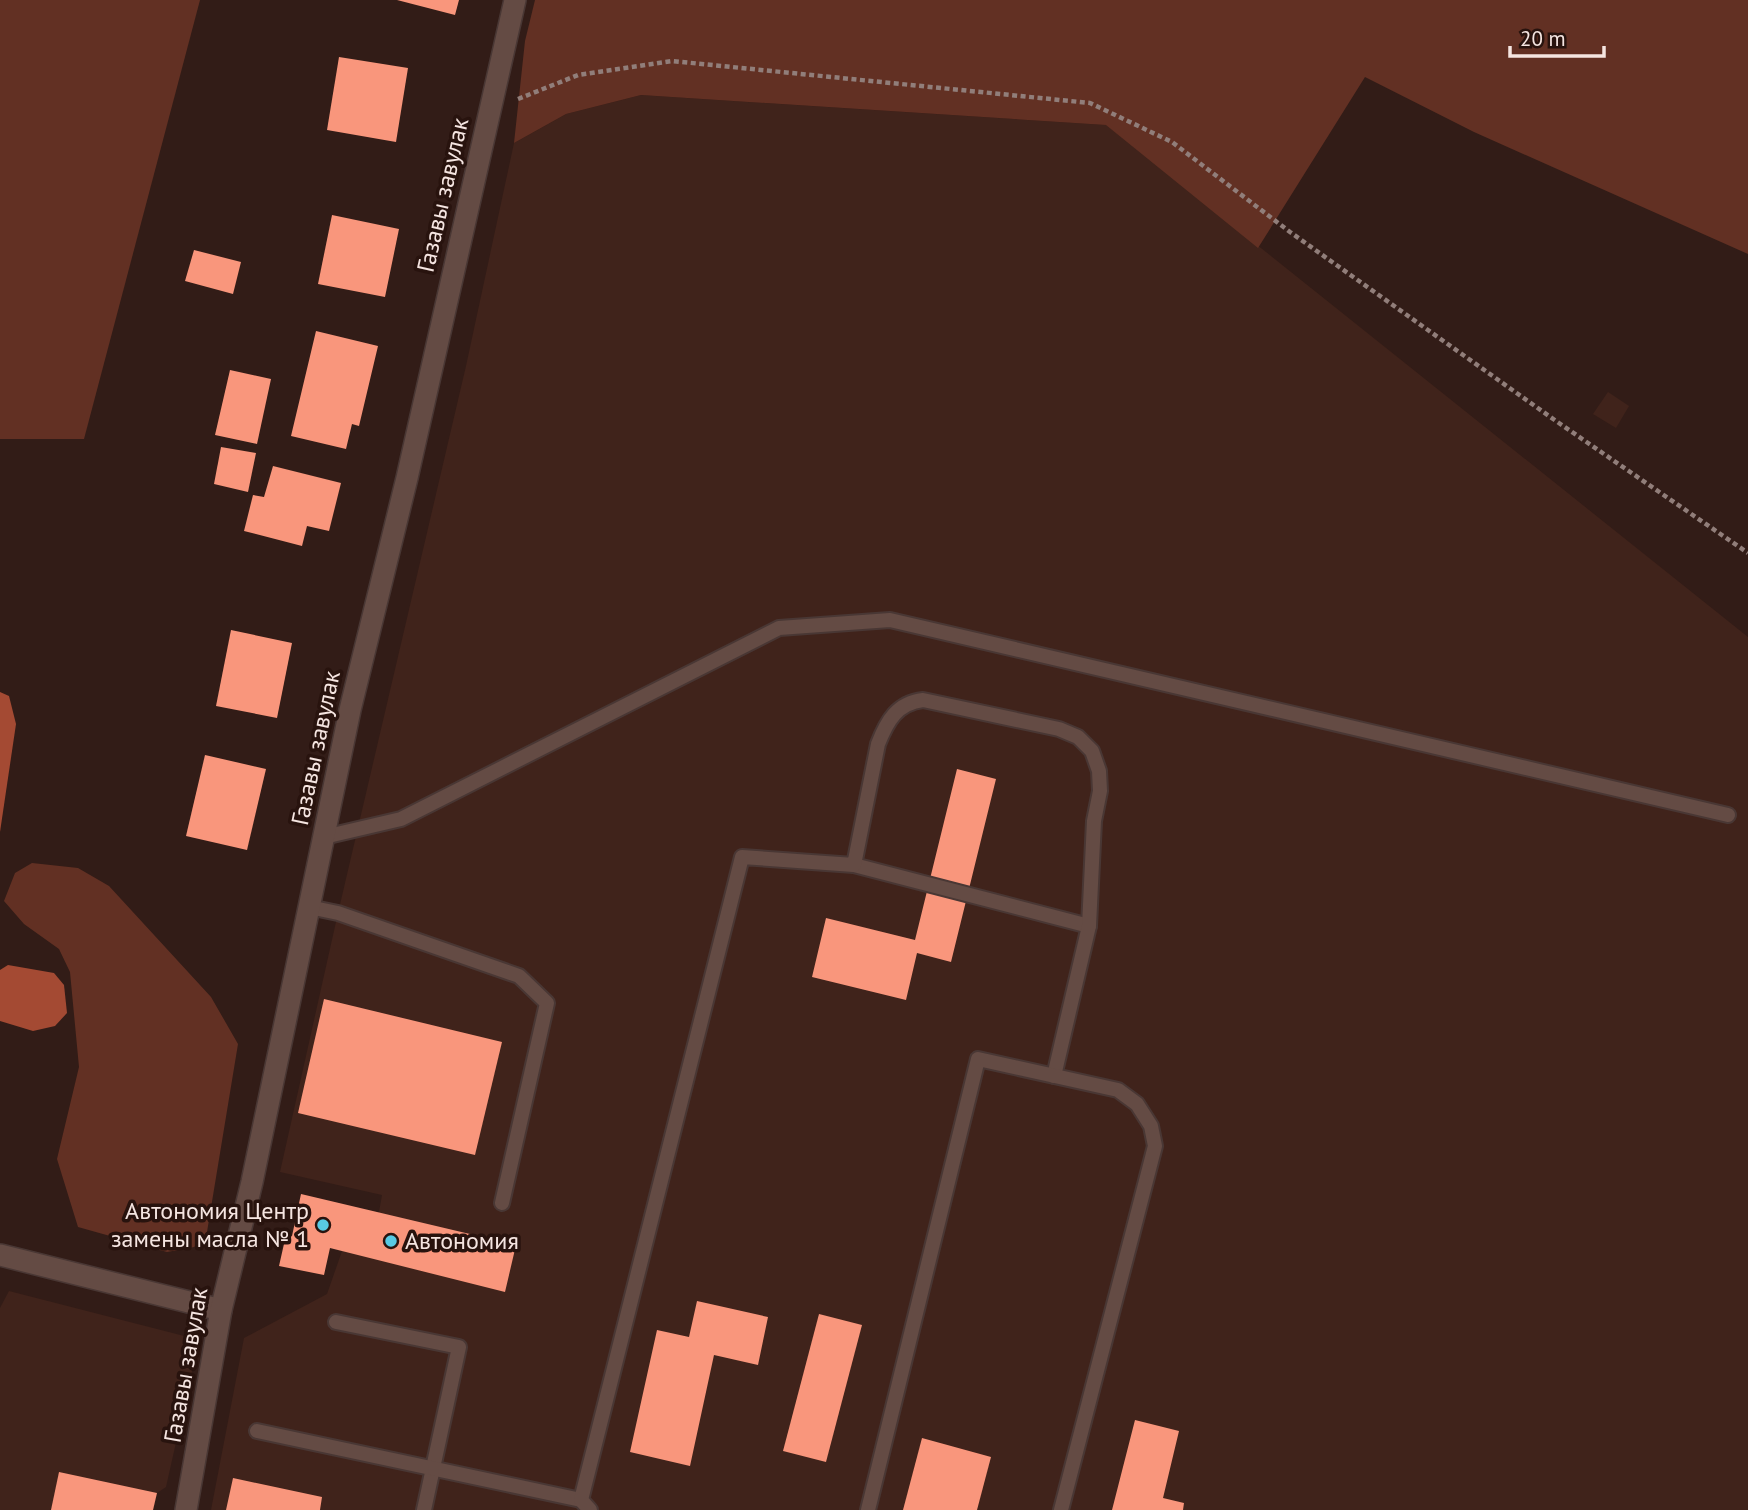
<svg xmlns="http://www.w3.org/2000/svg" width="1748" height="1510" font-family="'PT Sans',sans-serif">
	<rect width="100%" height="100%" fill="#321c17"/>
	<g fill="#40231b">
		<polygon points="641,95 1107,125 1748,637 1748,1510 211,1510 244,1338 327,1294 342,1251 379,1212 382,1195 280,1172 338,913 466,366 514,143 566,114"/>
		<polygon points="1608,392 1629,406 1616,428 1593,414"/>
		<polygon points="9,1291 192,1338 197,1349 166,1487 157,1493 153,1510 0,1510 0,1308"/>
	</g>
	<g fill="#623023">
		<polygon points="0,0 200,0 84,439 0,439"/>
		<polygon points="535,0 1748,0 1748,254 1474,132 1365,77 1258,248 1106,125 641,95 566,114 514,143 525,41"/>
		<polygon points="32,863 78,868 109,886 211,997 238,1044 206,1238 194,1247 167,1252 78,1227 57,1159 79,1067 70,972 59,949 24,924 4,901 15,873"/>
	</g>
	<g fill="#a44a33">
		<polygon points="0,692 9,696 16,724 0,832"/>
		<polygon points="8,965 54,973 64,985 67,1013 55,1026 33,1031 0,1021 0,970"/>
	</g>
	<g fill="#f9967c">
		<polygon points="397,0 459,0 455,15"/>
		<polygon points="339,57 408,68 396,142 327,130"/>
		<polygon points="332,215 399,229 385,297 318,284"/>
		<polygon points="194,250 241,262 233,294 185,281"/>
		<polygon points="316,331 378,346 359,426 352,424 346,449 291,436"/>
		<polygon points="230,370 271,379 257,444 215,435"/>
		<polygon points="221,447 256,453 248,492 214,484"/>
		<polygon points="273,466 341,483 329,531 307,526 302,546 244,531 253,495 264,497"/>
		<polygon points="231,630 292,643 277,718 216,706"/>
		<polygon points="205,755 266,769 247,850 186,836"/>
		<polygon points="957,769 996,779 951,962 917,953 906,1000 812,977 826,918 915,940"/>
		<polygon points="324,999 502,1042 475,1155 298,1113"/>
		<polygon points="301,1194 516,1245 505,1292 330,1248 324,1275 279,1266 286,1235 292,1236"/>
		<polygon points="697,1301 768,1317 758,1365 714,1355 690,1466 630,1452 657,1330 689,1337"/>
		<polygon points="819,1314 862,1325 826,1462 783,1451"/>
		<polygon points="1135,1420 1179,1431 1163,1498 1184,1503 1183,1510 1112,1510"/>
		<polygon points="922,1438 991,1457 977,1510 903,1510"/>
		<polygon points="59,1472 157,1493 153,1510 51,1510"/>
		<polygon points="233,1478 322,1497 320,1510 226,1510"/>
	</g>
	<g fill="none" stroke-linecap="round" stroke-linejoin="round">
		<g stroke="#493734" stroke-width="18">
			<g id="lane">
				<polyline points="324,837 401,819 779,628 890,620 1728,815"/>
				<polyline points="854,865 1089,926"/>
				<polyline points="309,907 338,913 519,976 547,1003 502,1203"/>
				<polyline points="336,1322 459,1347 424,1510"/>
				<polyline points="257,1431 581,1500"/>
				<path d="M590,1510L581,1500L742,857L854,865L878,744C887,721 897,703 923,700L1059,729L1078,737L1092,751L1099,771L1100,791L1094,821L1089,926L1054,1076"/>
				<polyline points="868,1510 978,1059 1118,1090 1137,1104 1151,1126 1155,1146 1061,1510"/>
			</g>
		</g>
		<g stroke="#493734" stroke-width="24">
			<g id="street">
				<polyline points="0,1255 221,1310"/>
				<polyline points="186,1510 221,1310 252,1182 350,710 407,478 515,0"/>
			</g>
		</g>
		<polyline stroke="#917e7a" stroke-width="4.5" stroke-dasharray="5 3.5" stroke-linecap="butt" points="518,99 578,75 672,61 1090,103 1172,142 1290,232 1556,421 1748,553"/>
		<use href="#lane" stroke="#644b44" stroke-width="14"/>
		<use href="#street" stroke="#644b44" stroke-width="21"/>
	</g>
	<g fill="#58c9e3" stroke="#28130e" stroke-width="2.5">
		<circle cx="323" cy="1225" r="7"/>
		<circle cx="391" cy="1241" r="7"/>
	</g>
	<g text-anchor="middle" stroke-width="7" stroke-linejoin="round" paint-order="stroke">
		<g font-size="24" fill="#f5e5e1" stroke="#28130e">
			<text transform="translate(443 195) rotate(-77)" y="8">Газавы завулак</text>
			<text transform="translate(316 748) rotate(-78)" y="8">Газавы завулак</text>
			<text transform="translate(186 1365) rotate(-80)" y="8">Газавы завулак</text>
		</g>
		<g font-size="24" fill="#f5e5e1" stroke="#28130e" text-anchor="end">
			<text x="309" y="1219">Автономия Центр<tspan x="309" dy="28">замены масла № 1</tspan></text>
			<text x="405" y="1249" text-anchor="start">Автономия</text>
		</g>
	</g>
	<path d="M1510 46v10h94v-10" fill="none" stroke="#f5e5e1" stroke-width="3.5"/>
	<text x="1520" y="46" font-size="21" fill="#f5e5e1" stroke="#28130e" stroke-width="5" paint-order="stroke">20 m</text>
</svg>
